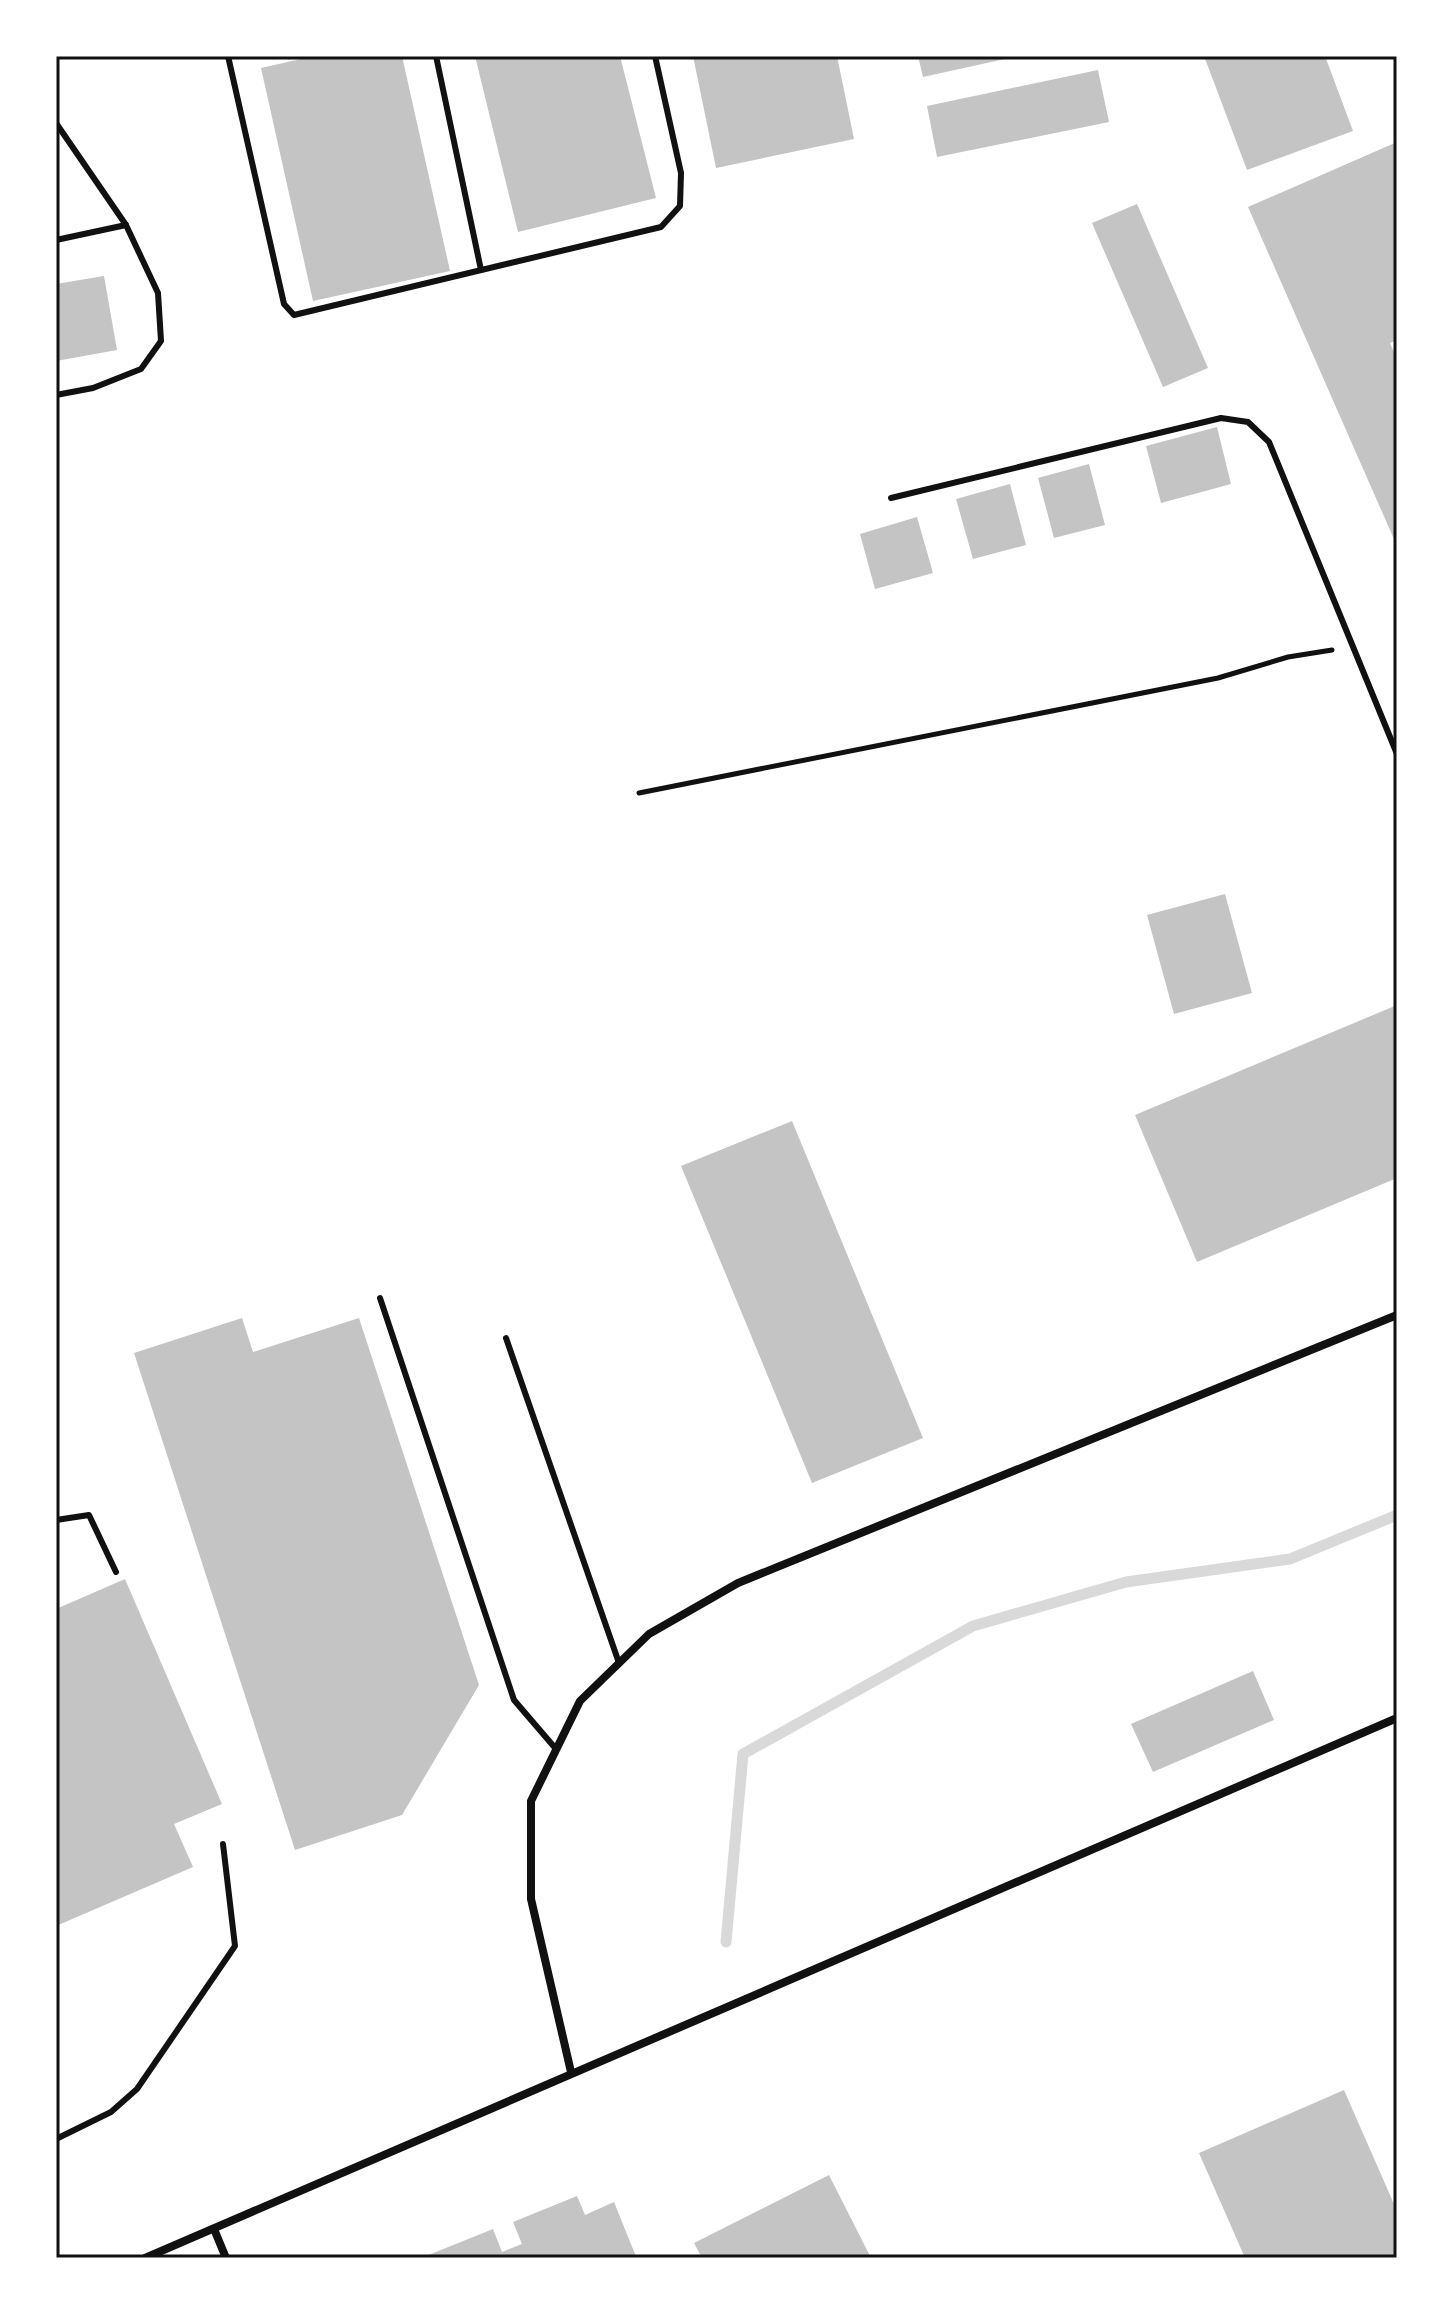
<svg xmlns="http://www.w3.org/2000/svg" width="1453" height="2314" font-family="'Nunito Sans',sans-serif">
	<rect width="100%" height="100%" fill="#fff"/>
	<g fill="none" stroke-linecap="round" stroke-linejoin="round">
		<polyline stroke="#d9d9d9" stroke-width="11" points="726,1942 743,1754 973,1626 1126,1582 1290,1559 1397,1515"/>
	</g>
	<g fill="#c4c4c4">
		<polygon points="314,56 402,56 450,271 313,301 261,68"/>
		<polygon points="475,56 620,56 656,198 518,232"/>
		<polygon points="693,56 837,56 854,139 716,168"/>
		<polygon points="918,56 1014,56 1014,57 923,77"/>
		<polygon points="1204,56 1325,56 1353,131 1247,170"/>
		<polygon points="1098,70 1109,122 937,157 927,106"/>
		<polygon points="1397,142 1397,340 1390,343 1397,359 1397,546 1248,207"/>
		<polygon points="1137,204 1208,368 1163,387 1092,223"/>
		<polygon points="104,276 117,350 56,361 56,284"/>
		<polygon points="1217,427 1231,484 1161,503 1146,446"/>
		<polygon points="1089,464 1105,525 1054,538 1038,478"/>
		<polygon points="1010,484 1026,545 973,559 956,499"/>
		<polygon points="917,517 933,573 875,589 860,534"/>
		<polygon points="1225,894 1252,993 1174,1014 1147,915"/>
		<polygon points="1397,1005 1397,1178 1197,1262 1135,1115"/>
		<polygon points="792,1121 923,1438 812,1483 681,1166"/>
		<polygon points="242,1318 253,1352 359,1318 479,1685 402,1815 295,1850 134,1353"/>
		<polygon points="125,1579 222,1804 174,1824 193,1867 56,1926 56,1609"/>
		<polygon points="1253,1671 1274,1720 1153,1772 1131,1724"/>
		<polygon points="1344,2090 1397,2211 1397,2258 1245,2258 1199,2153"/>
		<polygon points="829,2175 871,2258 702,2258 694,2243"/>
		<polygon points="577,2196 585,2215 614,2202 635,2254 633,2258 421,2258 493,2229 502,2252 522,2244 513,2222"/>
	</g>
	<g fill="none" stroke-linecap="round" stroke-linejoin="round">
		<polyline stroke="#111" stroke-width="5" points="639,793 1218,678 1288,657 1332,650"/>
		<g stroke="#111" stroke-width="6">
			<polyline points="228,56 284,304 294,315 661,227 680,206 681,173 655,56"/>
			<polyline points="436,56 481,270"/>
			<polyline points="56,123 126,225 158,293 161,341 141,369 93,388 56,395"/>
			<polyline points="56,240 126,225"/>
			<polyline points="891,498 1221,418 1248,422 1269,442 1397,754"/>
			<polyline points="380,1298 514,1700 556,1749"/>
			<polyline points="506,1338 619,1663"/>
			<polyline points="56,1520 89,1515 116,1572"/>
			<polyline points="56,2139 111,2112 137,2089 235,1946 223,1844"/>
		</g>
		<g stroke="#111" stroke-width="8">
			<polyline points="571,2072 531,1899 531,1801 580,1701 649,1634 738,1583 1397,1315"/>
			<polyline points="214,2229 226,2258"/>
			<polyline points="145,2258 1397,1718"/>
		</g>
	</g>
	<rect width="1453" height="2314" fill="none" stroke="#ffffff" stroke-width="116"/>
	<rect x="58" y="58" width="1337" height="2198" fill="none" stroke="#111" stroke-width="3"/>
</svg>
